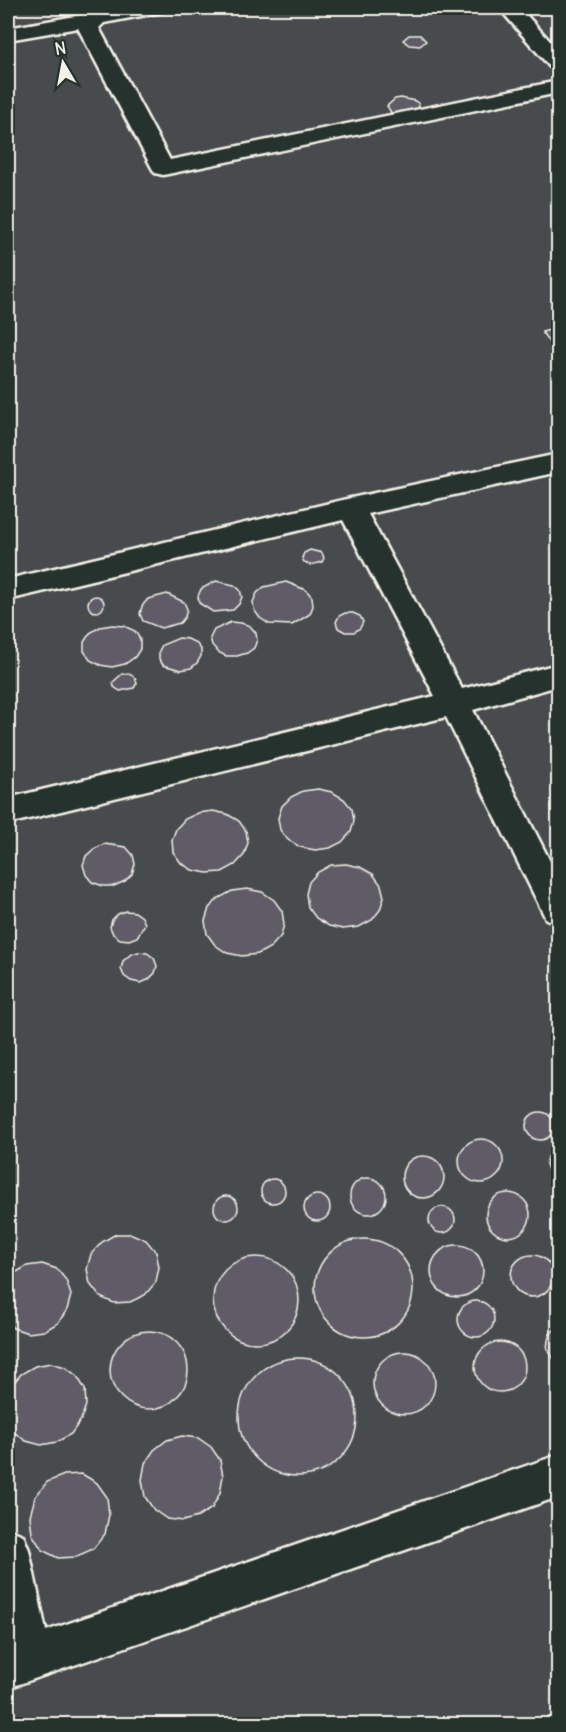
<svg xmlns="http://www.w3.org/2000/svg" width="566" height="1732" font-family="Delius,sans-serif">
	<rect width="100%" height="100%" fill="#373f3e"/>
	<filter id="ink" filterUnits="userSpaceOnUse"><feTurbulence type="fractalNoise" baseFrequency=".0167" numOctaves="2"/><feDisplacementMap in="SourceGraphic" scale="12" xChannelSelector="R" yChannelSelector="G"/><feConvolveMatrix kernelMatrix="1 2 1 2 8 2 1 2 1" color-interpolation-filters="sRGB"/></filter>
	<g filter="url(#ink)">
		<rect fill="#474b4d" x="8" y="8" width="550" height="1716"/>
		<g fill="#5e5c67" stroke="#f4f1e8" stroke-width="1.5">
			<polygon points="409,35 420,35 426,41 420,46 409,45 403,40"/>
			<polygon points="401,98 415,101 419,104 418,112 398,116 392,114 387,106 395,99"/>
			<polygon points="558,328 558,356 542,332"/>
			<polygon points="310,550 322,553 324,558 322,562 310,565 304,562 302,558 304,553"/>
			<polygon points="216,581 234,585 240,590 242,597 239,604 233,610 213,612 199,603 198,596 201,589"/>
			<polygon points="286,582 306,590 312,597 313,606 310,614 292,625 269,624 260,618 254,610 253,602 257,593 264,587"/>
			<polygon points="167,594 184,602 187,609 185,617 180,623 161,628 143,621 140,614 142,606 148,599"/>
			<circle cx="96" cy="604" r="8"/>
			<polygon points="345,613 353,613 360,616 363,622 360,628 354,632 345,632 338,628 336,622 339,616"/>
			<polygon points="231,622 241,623 250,626 256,633 257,640 254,648 247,653 237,656 226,656 218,652 212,645 210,638 214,630"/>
			<polygon points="112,625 124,626 135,631 140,639 140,649 135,657 125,664 112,667 100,665 90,660 84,651 84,642 90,633 100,627"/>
			<polygon points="179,638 188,639 196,643 201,649 201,656 197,663 191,668 181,670 163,665 159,659 159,651 162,645"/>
			<polygon points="122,674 130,674 135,678 137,683 134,688 120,691 114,687 113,682"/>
			<polygon points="318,789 332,792 344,799 352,809 354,821 351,832 342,842 330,848 315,850 300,847 288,840 280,830 278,818 282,806 291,797 303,791"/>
			<polygon points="213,811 227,814 239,821 246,831 248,843 244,855 235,865 222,872 207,873 192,870 181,863 173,852 172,840 176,829 185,819 198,813"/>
			<polygon points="104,844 126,847 133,855 135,864 132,874 125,881 114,886 103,886 92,882 86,875 83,865 86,856 94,849"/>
			<polygon points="346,864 360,867 373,874 381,885 384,897 380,910 372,920 359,927 343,929 329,926 316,918 308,907 306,894 309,882 318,872 331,865"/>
			<polygon points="247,889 262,892 274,900 282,911 284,924 281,936 271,947 258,954 242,956 227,953 215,945 207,934 205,921 209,908 219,898 232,891"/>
			<polygon points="126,911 135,912 142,917 145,924 137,937 129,940 120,939 113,934 110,927 112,920 118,914"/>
			<polygon points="138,952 147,953 154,958 157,966 155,973 148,980 140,983 131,981 124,976 121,969 123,961 130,955"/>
			<circle cx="540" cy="1126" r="14"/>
			<circle cx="481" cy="1161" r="22"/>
			<polygon points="554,1153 558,1153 558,1176 548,1170 546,1164 548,1157"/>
			<circle cx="423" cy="1177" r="21"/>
			<circle cx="368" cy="1196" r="18"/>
			<circle cx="273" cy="1191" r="12"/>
			<circle cx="508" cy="1215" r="22"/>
			<circle cx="317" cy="1208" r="13"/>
			<circle cx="226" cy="1208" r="12"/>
			<circle cx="442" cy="1220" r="13"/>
			<polygon points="116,1234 132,1234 146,1240 156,1252 159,1267 156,1282 145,1295 130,1302 114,1303 100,1297 90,1284 87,1269 91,1254 102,1242"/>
			<circle cx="364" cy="1288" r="49"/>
			<circle cx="457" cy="1271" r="26"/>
			<circle cx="532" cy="1276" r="21"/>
			<circle cx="256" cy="1300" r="43"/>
			<polygon points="42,1264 57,1269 66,1280 71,1295 67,1310 58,1323 44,1331 28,1333 13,1328 8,1322 8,1281 13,1274 27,1266"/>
			<circle cx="476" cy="1319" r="18"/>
			<polygon points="557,1327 558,1327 558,1361 553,1358 547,1347 549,1335"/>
			<circle cx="149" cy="1370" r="39"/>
			<circle cx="500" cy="1367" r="25"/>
			<circle cx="404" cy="1383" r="31"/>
			<circle cx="298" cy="1417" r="59"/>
			<polygon points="51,1363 65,1367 77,1376 85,1389 86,1405 81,1420 71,1434 57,1442 41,1445 26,1441 14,1432 8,1420 8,1398 11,1386 21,1374 35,1366"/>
			<polygon points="182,1436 198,1438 211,1447 220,1460 223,1476 220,1493 212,1508 198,1517 183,1521 167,1519 154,1510 145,1497 142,1480 145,1463 154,1450 167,1440"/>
			<polygon points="82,1474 97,1483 107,1497 109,1515 105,1534 93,1549 75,1557 58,1558 42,1550 32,1534 30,1516 35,1497 47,1482 64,1475"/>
		</g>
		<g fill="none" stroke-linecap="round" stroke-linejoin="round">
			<g stroke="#f4f1e8" stroke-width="5">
				<g id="minor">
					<polygon points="83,8 103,8 105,11 123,8 165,8 162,12 104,23 99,28 170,160 558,81 558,93 163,175 155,173 152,168 78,28 8,40 8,28 87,14"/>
					<polygon points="499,8 520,8 558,50 558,68 550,67"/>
					<polygon points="558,454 558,472 368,514 462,689 558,664 558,686 473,710 558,877 558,923 546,919 446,717 8,824 8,798 435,696 343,520 8,600 8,579 351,498"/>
					<polygon points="558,1455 558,1497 8,1688 8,1529 23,1535 29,1550 46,1631"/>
				</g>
			</g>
			<use href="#minor" fill="#26332d" fill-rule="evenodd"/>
		</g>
	</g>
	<rect width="566" height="1732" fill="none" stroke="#26332d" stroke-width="30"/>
	<rect x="15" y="15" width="536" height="1702" fill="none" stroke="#f4f1e8" stroke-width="2" filter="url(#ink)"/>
	<g transform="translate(63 63) rotate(350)" stroke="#26332d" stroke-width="4.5" paint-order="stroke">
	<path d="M0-4.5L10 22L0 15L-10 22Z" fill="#f4f1e8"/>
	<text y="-9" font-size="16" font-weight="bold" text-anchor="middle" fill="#f4f1e8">N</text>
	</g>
</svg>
